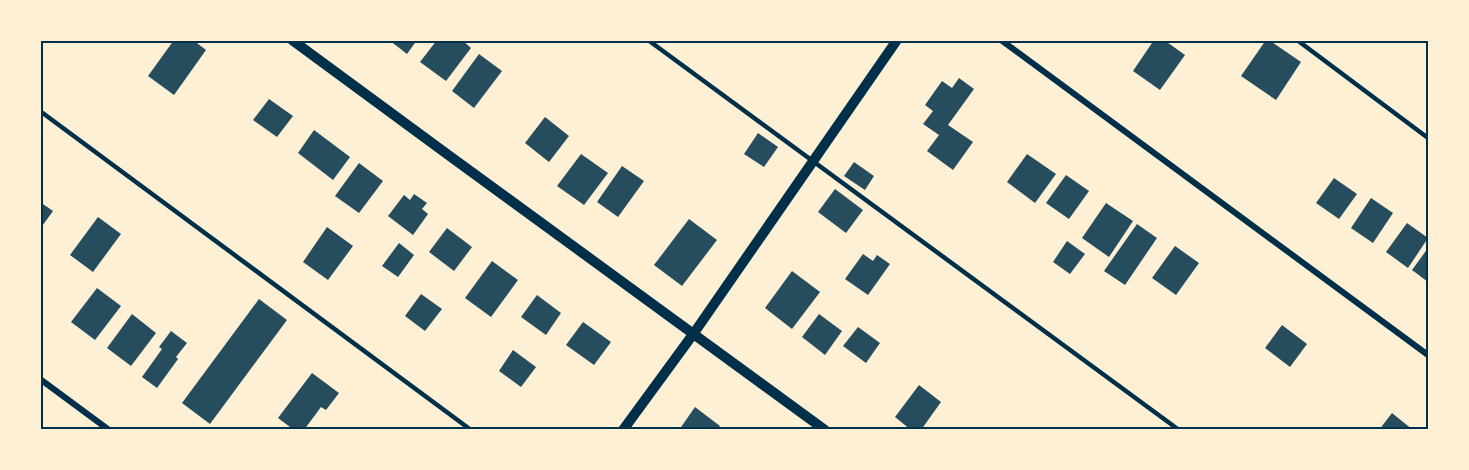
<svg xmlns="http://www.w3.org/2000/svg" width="1469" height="470" font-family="Merriweather,serif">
	<rect width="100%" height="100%" fill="#fdf0d5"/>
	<g fill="#264d5e">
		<polygon points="174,40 193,40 206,50 174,95 148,76"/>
		<polygon points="389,40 417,40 407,54"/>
		<polygon points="437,40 462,40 471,48 446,81 420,62"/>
		<polygon points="1154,40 1164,40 1185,55 1160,90 1133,71"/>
		<polygon points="1266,40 1269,40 1301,62 1276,100 1241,76"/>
		<polygon points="479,54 502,71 474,108 452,91"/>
		<polygon points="959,78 974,89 948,125 973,142 953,170 927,151 939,135 923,124 933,111 925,105 942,81 952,88"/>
		<polygon points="269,99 293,116 277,137 253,120"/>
		<polygon points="545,117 569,136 549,162 525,143"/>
		<polygon points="314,130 350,157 333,180 298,153"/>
		<polygon points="758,133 778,147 764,167 744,154"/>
		<polygon points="581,154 608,173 584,205 557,186"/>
		<polygon points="1027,154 1056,174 1035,203 1007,182"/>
		<polygon points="854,162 874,176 865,190 844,176"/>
		<polygon points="359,163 383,181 359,213 335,196"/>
		<polygon points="622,166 644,181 618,217 597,202"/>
		<polygon points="1066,175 1089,191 1069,219 1046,203"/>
		<polygon points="1334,178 1357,194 1339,219 1316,203"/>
		<polygon points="835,189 863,210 846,233 818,212"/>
		<polygon points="414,194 427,203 422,209 428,214 413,235 388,216 404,195 410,200"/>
		<polygon points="1371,198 1393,213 1373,243 1351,228"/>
		<polygon points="40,202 53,211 40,229"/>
		<polygon points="1106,203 1133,221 1109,257 1082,238"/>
		<polygon points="98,217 121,234 93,272 70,255"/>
		<polygon points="689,219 717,240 682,286 654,265"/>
		<polygon points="1407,223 1428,238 1408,268 1386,252"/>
		<polygon points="1137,224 1157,238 1125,285 1104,271"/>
		<polygon points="327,227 353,246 328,280 303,262"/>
		<polygon points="447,228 472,247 454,271 429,252"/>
		<polygon points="1067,241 1085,254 1070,274 1053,262"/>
		<polygon points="399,243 414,255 398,277 382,266"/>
		<polygon points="1175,246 1199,263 1176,295 1152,278"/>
		<polygon points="1428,248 1428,282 1412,270"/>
		<polygon points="863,254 873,261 877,255 890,264 868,295 845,279"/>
		<polygon points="492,261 518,280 491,317 465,298"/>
		<polygon points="792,271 820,292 792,329 765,308"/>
		<polygon points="97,288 121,306 95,340 71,322"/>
		<polygon points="421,294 442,309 425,331 405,316"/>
		<polygon points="537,295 561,313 546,335 521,317"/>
		<polygon points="259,299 287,320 210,424 182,403"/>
		<polygon points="132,314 156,333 131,366 107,348"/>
		<polygon points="819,314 842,331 825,355 802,337"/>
		<polygon points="583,322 611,342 594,365 566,345"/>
		<polygon points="1282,325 1307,344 1290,367 1265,348"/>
		<polygon points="858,327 880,343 866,363 843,346"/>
		<polygon points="171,331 187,343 176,357 178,359 157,388 142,377 162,349 159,347"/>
		<polygon points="513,350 536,367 521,387 499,371"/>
		<polygon points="312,373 339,393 326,410 321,407 304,430 294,430 278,418"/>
		<polygon points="919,385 941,402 921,430 911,430 895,417"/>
		<polygon points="695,407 720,426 717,430 679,430"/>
		<polygon points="1392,413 1413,430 1379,430"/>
	</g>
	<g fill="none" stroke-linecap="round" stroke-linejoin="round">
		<g stroke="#003049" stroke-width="4.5">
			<polyline points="648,40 1179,430"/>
			<polyline points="1297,40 1428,138"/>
			<polyline points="40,111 471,430"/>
		</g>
		<g stroke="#003049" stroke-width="6">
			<polyline points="1001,40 1428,355"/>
			<polyline points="40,379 109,430"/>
		</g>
		<g stroke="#003049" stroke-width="10">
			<path d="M292,40C469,171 648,300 825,430"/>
			<polyline points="623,430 694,333 897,40"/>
		</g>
	</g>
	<rect width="1469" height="470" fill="none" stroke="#fdf0d5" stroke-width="84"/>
	<rect x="42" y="42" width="1385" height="386" fill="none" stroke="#003049" stroke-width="2"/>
</svg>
